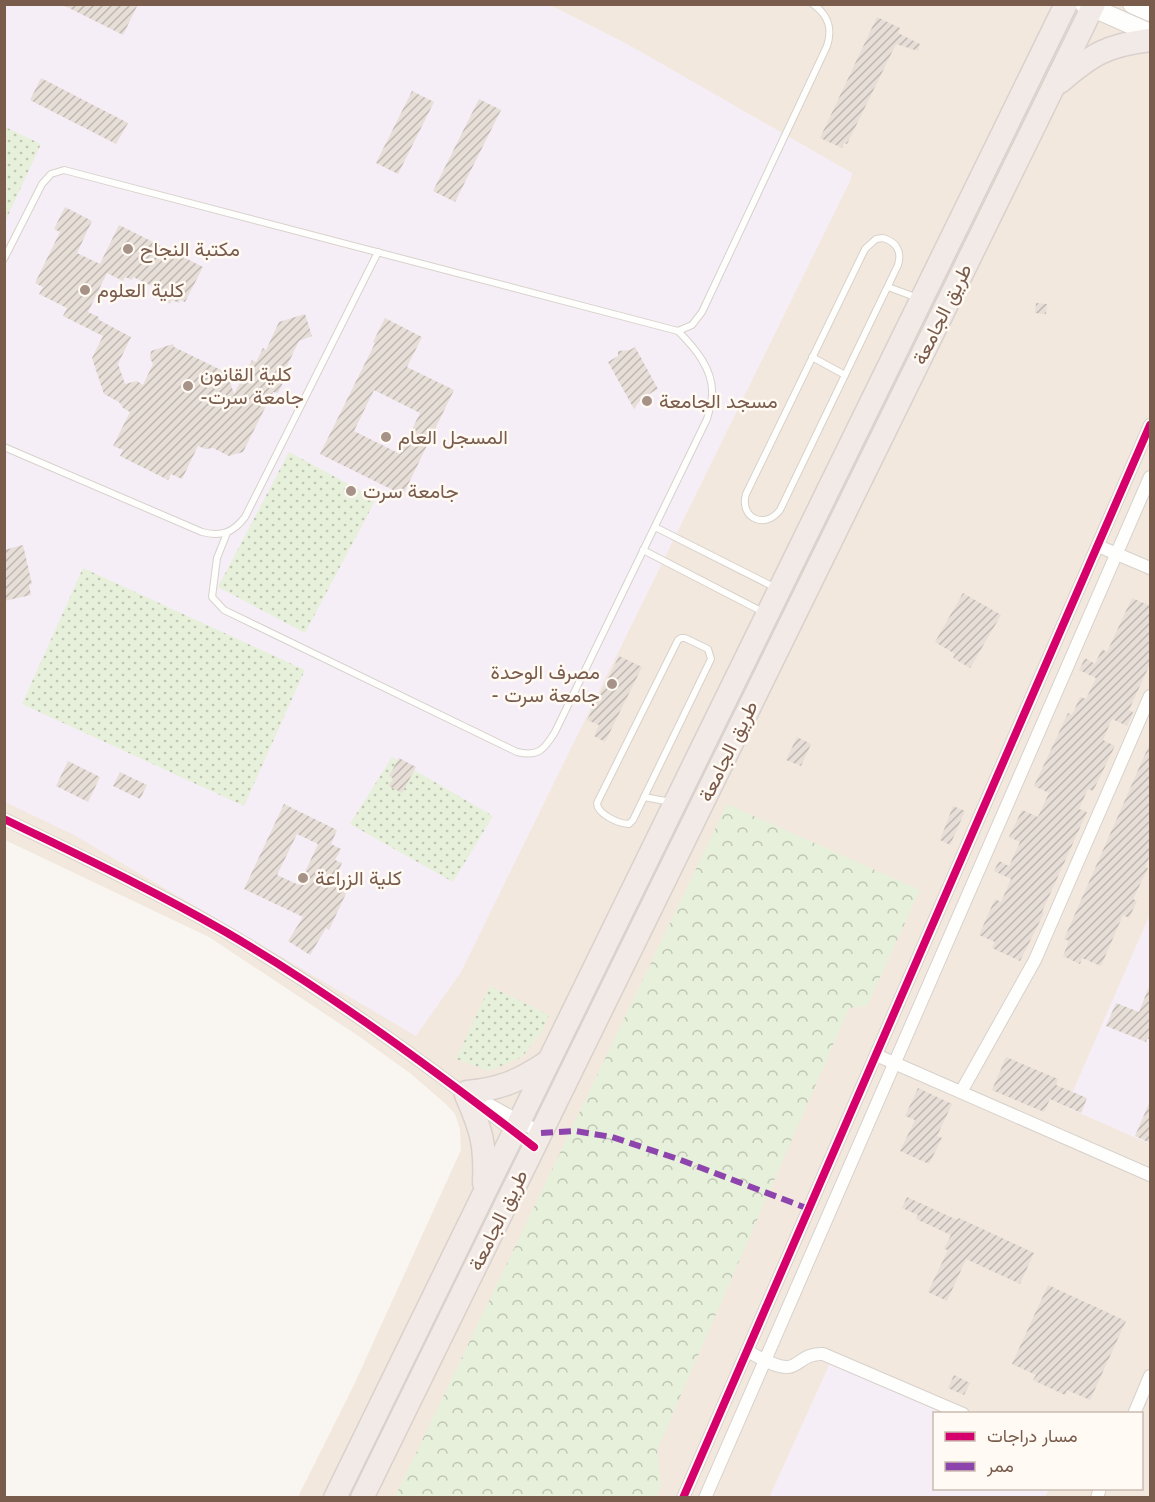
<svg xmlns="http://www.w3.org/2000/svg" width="1155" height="1502" font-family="'Varela Round',Vazirmatn,sans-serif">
	<defs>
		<pattern id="grass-dots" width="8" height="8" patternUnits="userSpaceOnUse" patternTransform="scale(1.5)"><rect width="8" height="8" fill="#e7f0db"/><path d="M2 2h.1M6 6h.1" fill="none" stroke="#c0c6b4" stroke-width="1.8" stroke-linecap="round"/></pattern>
		<pattern id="forest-crowns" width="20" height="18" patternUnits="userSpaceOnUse" patternTransform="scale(1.5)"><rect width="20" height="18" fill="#e7f0db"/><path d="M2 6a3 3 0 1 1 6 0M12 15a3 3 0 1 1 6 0" fill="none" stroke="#c0c6b4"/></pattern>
		<pattern id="building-hatch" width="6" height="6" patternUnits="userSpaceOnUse" patternTransform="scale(1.5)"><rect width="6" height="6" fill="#e6ded7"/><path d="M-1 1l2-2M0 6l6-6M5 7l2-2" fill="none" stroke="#bfb7b1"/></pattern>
	</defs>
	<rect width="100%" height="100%" fill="#f9f5f0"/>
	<path fill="#f2e8de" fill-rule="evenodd" d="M4,5H1150V1497H298L353,1387L461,1150L460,1129L455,1114L447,1105L411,1074L360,1037L209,937L5,840ZM934,1414H1142V1488H934Z"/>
	<g fill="#f6eef6">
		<polygon points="4,5 550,5 629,45 852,173 851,179 461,972 416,1036 74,835 5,802"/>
		<polygon points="1150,914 1150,1144 1066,1107"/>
		<polygon points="830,1363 942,1413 934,1414 934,1488 1049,1489 1045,1498 769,1498"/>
	</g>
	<g fill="url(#grass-dots)">
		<polygon points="5,127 41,144 5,222"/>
		<polygon points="289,452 376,499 305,633 218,587"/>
		<polygon points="83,568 305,670 244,806 22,704"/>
		<polygon points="392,757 493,816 453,882 350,824"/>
		<polygon points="490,986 549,1015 543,1030 522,1057 489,1071 456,1059"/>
	</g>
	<polygon fill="url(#forest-crowns)" points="727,804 920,890 867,1006 849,1008 657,1450 661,1486 656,1497 395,1497"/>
	<g fill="url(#building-hatch)" fill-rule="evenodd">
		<polygon points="61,4 138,4 123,35"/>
		<polygon points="877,17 900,28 898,33 920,44 918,51 896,44 847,144 844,143 842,148 820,138"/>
		<polygon points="41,78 128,123 116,144 30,100"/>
		<polygon points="412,91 434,102 398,174 376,163"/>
		<polygon points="479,99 501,110 455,202 433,191"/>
		<polygon points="65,207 92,221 77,253 100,264 119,225 203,267 185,302 180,300 179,303 172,300 170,304 158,298 160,294 152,290 154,287 133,277 132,280 125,277 123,281 107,273 88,312 99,317 98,319 101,321 131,337 118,364 125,384 137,381 143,385 153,364 150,358 151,351 173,344 174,347 223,371 226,370 234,394 252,360 256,362 263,348 266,350 279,322 305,314 312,336 299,341 284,372 287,375 278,393 273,392 243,452 229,456 213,448 205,449 198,446 182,479 171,474 168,480 120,456 123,450 113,446 130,412 123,408 119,402 104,394 92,358 103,336 63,316 67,308 39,294 43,287 35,283 60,232 54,229"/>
		<polygon points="1036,303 1047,304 1046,314 1035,313"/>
		<path d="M385,318L422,337L407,367L454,390L403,495L320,454L375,343L373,342ZM374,390L420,413L400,454L354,431Z"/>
		<polygon points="635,347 658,389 642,398 634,409 608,362 618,356 618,351 630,350"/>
		<polygon points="23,545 32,584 29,585 31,595 4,601 4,550"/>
		<polygon points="963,593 1001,615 970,668 953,658 955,654 935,642"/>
		<polygon points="1132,598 1150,606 1150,664 1129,710 1133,712 1127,726 1112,719 1103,740 1115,746 1093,791 1088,789 1079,809 1087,812 1042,912 1044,913 1020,961 992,948 995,942 979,935 995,899 1001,902 1011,879 994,871 999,861 1009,866 1020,842 1009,837 1022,810 1038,817 1049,793 1034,786 1068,713 1072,715 1080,697 1086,699 1096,678 1079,670 1085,658 1095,664 1102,649 1107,652"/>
		<polygon points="619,656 642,667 605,742 594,736 599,725 587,720"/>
		<polygon points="797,737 811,744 801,766 786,760"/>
		<polygon points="1150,743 1150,856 1145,867 1148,868 1133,899 1137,901 1129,918 1123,915 1101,966 1082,958 1080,964 1063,956 1069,941 1064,939"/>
		<polygon points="399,758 416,767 402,793 389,786 393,778 389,776"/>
		<polygon points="68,761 100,777 88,802 56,786"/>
		<polygon points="120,772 147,785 140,799 113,786"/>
		<path d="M284,804L337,830L331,844L341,849L335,860L342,863L334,880L349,887L329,930L326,928L310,955L288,941L303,917L244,889ZM297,834L318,844L299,885L277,875Z"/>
		<polygon points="953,806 965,811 950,845 940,840"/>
		<polygon points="1150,984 1150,1040 1147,1038 1146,1042 1106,1026 1116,1003 1139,1012"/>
		<polygon points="1006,1057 1058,1079 1056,1085 1087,1098 1081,1113 1050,1099 1044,1112 992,1090"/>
		<polygon points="918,1088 952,1104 937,1136 942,1138 929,1164 900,1151 915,1120 905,1116"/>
		<polygon points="1150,1101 1150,1143 1135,1136"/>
		<polygon points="907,1197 957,1220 959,1218 1034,1253 1020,1284 966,1259 947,1301 928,1292 948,1250 944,1249 951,1235 916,1219 918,1215 902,1208"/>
		<polygon points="1048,1285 1126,1321 1090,1400 1067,1390 1065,1395 1033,1380 1036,1375 1012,1364"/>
		<polygon points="954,1375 970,1383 964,1395 948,1388"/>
	</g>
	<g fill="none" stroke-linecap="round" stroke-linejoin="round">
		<g stroke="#d7d1cb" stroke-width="8">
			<g id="lane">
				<path d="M883,238C897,242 902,252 898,265L780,510C765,530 739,518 746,494L865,249L876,239Z"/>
				<path d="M4,259L42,184L51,174L64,170L678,331L692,325L702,312L827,46C833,28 828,15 813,4"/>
				<polyline points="888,287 918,298"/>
				<polyline points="812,357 845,375"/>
				<path d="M4,447L202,532C221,537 233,533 245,517L378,252"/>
				<polyline points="655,527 776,588"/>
				<path d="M227,533L217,558L212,597L224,610L517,752C538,757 544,750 555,732L707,419C709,412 711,404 712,396C714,370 695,348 678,331"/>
				<polyline points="643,550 763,612"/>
				<path d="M681,638H685L708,649L711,659L633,820L629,824C619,824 597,814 597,803L678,640Z"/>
				<polyline points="644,797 671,802"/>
			</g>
		</g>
		<g stroke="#d7d1cb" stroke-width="14">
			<g id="street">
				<polyline points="1098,546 1150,568"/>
				<path d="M4,819C78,855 153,890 224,931C332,994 434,1070 534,1147"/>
				<polyline points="876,1055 1150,1175"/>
				<polyline points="961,1092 1035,960 1150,696"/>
				<polyline points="490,1105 541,1133"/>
				<path d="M747,1351C758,1356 775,1368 788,1367C800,1366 803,1353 823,1354L963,1414"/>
				<polyline points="1134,1414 1150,1376"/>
				<polyline points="683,1498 1150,425"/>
				<polyline points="705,1498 1150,477"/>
				<polyline points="1097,1498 1100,1488"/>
			</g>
		</g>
		<g stroke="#d9d2cb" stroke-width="20">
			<g id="secondary">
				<polyline points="1084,4 1150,33"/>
				<polyline points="1132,4 1150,12"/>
			</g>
		</g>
		<g stroke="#dad1cc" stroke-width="25">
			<g id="highway">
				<path d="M1060,82C1092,54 1108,45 1150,40"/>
				<path d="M467,1092C500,1089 519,1081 546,1063"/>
				<path d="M466,1095C481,1129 486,1145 484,1183"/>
				<polyline points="335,1498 1066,4"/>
				<polyline points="362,1498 1094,4"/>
			</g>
		</g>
		<use href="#lane" stroke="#fefefd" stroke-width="6"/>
		<use href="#street" stroke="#fefefd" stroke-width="12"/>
		<use href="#secondary" stroke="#fefefd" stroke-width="18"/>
		<use href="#highway" stroke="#f2eae7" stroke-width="22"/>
		<polyline stroke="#8e44ad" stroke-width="6" stroke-dasharray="12 6" stroke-linecap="butt" points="541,1133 575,1131 612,1137 678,1159 809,1209"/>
		<g stroke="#fffaf3" stroke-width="11">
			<g id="cycleway">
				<path d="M4,819C78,855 153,890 224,931C332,994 434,1070 534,1147"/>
				<polyline points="683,1498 1150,425"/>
			</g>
		</g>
		<use href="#cycleway" stroke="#d6006c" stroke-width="8"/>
	</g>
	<g fill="#a69286" stroke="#fffaf3" stroke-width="2">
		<circle cx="128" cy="249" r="6"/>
		<circle cx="85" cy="290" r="6"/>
		<circle cx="188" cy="386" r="6"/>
		<circle cx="647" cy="401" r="6"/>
		<circle cx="386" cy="437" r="6"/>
		<circle cx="351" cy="491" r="6"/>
		<circle cx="612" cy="684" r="6"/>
		<circle cx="303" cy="878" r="6"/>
	</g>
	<g text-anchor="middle" stroke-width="5" stroke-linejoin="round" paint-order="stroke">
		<g font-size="20" fill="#7a5c4d" stroke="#fffaf3" text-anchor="start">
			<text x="140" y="256">مكتبة النجاح</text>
			<text x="97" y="297">كلية العلوم</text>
			<text x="200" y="381">كلية القانون<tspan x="200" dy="23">-جامعة سرت</tspan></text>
			<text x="659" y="408">مسجد الجامعة</text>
			<text x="398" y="444">المسجل العام</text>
			<text x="363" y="498">جامعة سرت</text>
			<text x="600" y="679" text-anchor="end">مصرف الوحدة<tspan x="600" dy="23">- جامعة سرت</tspan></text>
			<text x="315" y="885">كلية الزراعة</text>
		</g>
		<g font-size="20" fill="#7a5c4d" stroke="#fffaf3">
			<text transform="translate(942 314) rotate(-64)" y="7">طريق الجامعة</text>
			<text transform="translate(728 751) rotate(-64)" y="7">طريق الجامعة</text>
			<text transform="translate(498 1220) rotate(-64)" y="7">طريق الجامعة</text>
		</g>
	</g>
	<rect width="1155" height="1502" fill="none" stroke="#7a5c4d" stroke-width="12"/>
	<rect x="933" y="1412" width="210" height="78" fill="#fffaf3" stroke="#cabbb1" stroke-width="1.5"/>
	<rect x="945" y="1432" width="30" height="9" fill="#d6006c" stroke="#cabbb1" stroke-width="1.5"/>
	<text x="987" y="1442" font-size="18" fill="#7a5c4d">مسار دراجات</text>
	<rect x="945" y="1462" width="30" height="9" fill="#8e44ad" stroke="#cabbb1" stroke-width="1.5"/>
	<text x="987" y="1472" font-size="18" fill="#7a5c4d">ممر</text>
</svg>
